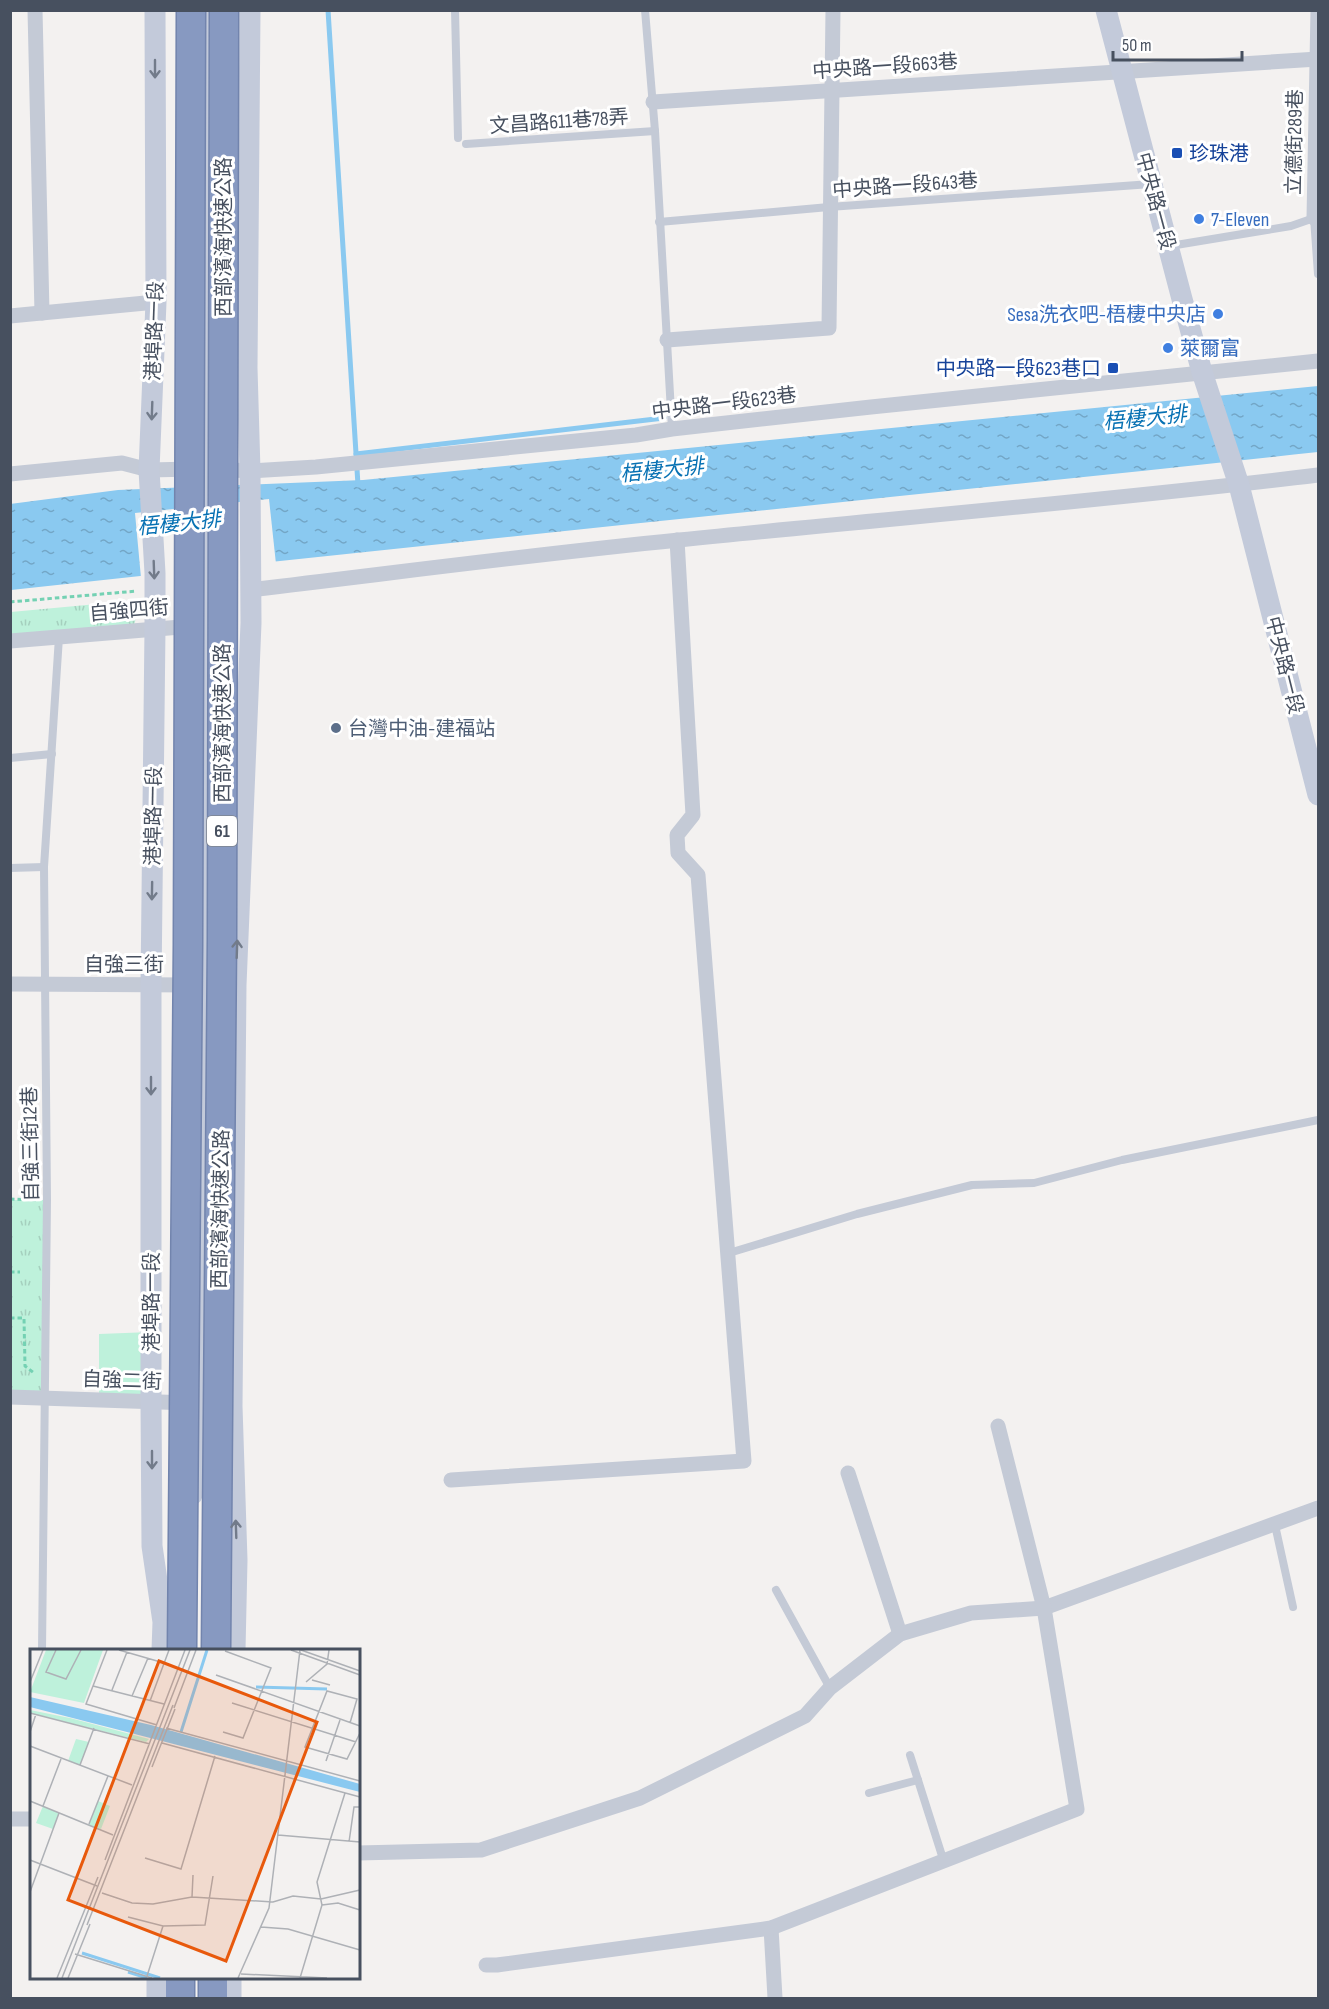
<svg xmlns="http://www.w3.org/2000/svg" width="1329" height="2009" font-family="'Sofia Sans Condensed','Noto Sans TC',sans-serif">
	<defs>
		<pattern id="park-tufts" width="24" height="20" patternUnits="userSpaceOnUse" patternTransform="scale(1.5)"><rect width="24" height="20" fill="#bef1db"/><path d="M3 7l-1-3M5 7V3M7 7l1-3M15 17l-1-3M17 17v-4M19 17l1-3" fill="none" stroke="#a5d0be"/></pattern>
		<pattern id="water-ripples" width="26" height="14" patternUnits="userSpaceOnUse" patternTransform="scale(1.5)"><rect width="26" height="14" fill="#8ac9f0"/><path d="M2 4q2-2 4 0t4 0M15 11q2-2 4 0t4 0" fill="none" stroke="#73a6c6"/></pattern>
	</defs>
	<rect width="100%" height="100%" fill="#f3f1f0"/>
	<polygon fill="#bef1db" points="151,1332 151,1402 99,1401 99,1334"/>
	<g fill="url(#park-tufts)">
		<polygon points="140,600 133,630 11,640 11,612"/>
		<polygon points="11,1200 47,1200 45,1398 11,1397"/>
	</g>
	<path fill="url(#water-ripples)" d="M1318,386V452C883,499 446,542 11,590L10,504L118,490L363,480Z"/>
	<polygon fill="#f3f1f0" points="269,499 276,564 141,578 135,513"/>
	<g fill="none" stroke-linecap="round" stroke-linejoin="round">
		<g stroke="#8ac9f0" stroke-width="5">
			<polyline points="328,10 358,485"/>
			<polyline points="356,454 664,418"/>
		</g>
		<g stroke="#7284ad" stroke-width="31">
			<g id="highway">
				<polyline points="180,1998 180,1978"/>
				<polyline points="213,1998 213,1978"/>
			</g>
		</g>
		<g stroke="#74d1b3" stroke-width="3" stroke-dasharray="4.5 3" stroke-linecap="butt">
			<polyline points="10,602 137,591"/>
			<polyline points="10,1199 36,1200"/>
			<polyline points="10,1272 20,1272"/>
			<polyline points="10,1318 24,1318 25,1366 34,1373"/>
		</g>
		<g stroke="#c4cad6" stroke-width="8">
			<polyline points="455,10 458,138"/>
			<polyline points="645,10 655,131 672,429"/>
			<polyline points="466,144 655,131"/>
			<polyline points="659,222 829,207 1151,184"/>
			<polyline points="1170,246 1291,226 1314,218 1318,274"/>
			<polyline points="10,758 52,754"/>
			<polyline points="10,868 44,867"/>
			<polyline points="729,1253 857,1214 972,1185 1034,1183 1122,1160 1318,1120"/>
			<polyline points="1275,1525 1293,1607"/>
			<polyline points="776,1590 830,1688"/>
			<polyline points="42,1650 47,1200 44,867 59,637"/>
			<polyline points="910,1755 944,1862"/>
			<polyline points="869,1793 918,1780"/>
		</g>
		<g stroke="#c4cad6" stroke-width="15">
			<polyline points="35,10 42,313"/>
			<polyline points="1318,10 1314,218 1318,218"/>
			<polyline points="653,102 1318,59"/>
			<polyline points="10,316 156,302"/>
			<polyline points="667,340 829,328 833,10"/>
			<polyline points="217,469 250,471 316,467 636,435 672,429 871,407 1318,361"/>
			<polyline points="10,474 122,463 149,470 193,469"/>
			<path d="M249,590C393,573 536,554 679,540C892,518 1106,501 1318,475"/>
			<polyline points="10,641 193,626"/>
			<polyline points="10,984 194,985"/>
			<polyline points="10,1397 190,1403"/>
			<polyline points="848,1473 900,1634"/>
			<path d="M451,1480L744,1461C730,1266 712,1071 698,875L678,853L677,835L693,815L677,540"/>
			<polyline points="10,1819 32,1819"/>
			<polyline points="358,1853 481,1850 640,1798 805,1716 830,1688 900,1634 971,1613 1044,1608 1318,1508"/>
			<polyline points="771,1928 775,1998"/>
			<polyline points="486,1965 497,1965 771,1928 1077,1809 1044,1608 998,1426"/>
		</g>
		<g stroke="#c3cada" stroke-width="21">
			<polyline points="155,10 156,302 149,470 155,573 155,628 151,985 151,1402 152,1546 163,1622 162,1650"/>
			<polyline points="1106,10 1182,299 1202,372 1239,485 1318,795"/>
			<polyline points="192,1495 199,1463 208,625 209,10"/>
			<polyline points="235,1650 237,1560 232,1406 236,985 251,623 250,471 247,368 250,10"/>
			<polyline points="157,1998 157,1978"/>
			<polyline points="231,1998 231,1978"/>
		</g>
		<use href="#highway" stroke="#8799c1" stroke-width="28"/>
		<g stroke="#7284ad" stroke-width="31" stroke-linecap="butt">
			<g id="highway-bridge">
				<polyline points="182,1650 188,944 191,10"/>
				<polyline points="216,1650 222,939 224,10"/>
			</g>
		</g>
		<use href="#highway-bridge" stroke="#8799c1" stroke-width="28"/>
	</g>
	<defs><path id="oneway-shaft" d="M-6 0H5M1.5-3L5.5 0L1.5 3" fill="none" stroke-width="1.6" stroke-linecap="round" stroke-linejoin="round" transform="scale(1.5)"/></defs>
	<g stroke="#727b8a">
		<use href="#oneway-shaft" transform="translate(155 69) rotate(90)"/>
		<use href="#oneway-shaft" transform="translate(152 411) rotate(92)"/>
		<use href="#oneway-shaft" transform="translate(154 570) rotate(88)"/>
		<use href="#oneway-shaft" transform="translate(152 891) rotate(91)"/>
		<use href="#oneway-shaft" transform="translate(237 949) rotate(-88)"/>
		<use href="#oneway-shaft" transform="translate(151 1086) rotate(90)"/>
		<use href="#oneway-shaft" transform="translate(152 1460) rotate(90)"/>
		<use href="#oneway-shaft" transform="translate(236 1529) rotate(-92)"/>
	</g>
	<g fill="#1a4fb4" stroke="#fff" stroke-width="2">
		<rect x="1171" y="147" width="12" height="12" rx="3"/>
		<rect x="1107" y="362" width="12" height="12" rx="3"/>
	</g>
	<g fill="#3f7fe0" stroke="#fff" stroke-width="2">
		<circle cx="1199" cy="219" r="6"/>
		<circle cx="1218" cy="314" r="6"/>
		<circle cx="1168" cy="348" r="6"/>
	</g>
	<circle fill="#5c6f8a" stroke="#fff" stroke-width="2" cx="336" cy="728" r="6"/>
	<g text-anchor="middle" stroke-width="6" stroke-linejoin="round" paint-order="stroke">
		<rect fill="#fff" stroke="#7e848f" stroke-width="1.5" x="207" y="816" width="30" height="30" rx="4.5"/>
		<g font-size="18" font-weight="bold" fill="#47505f">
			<text x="222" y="837">61</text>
		</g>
		<g font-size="20" fill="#47505f" stroke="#fff">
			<text transform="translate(885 66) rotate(-4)" y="7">中央路一段663巷</text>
			<text transform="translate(559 121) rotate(-4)" y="7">文昌路611巷78弄</text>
			<text transform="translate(1294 142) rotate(-89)" y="7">立德街289巷</text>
			<text transform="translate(905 185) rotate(-4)" y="7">中央路一段643巷</text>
			<text transform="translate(1156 201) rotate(75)" y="7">中央路一段</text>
			<text transform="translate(223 237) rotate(-90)" y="7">西部濱海快速公路</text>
			<text transform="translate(154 331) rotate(-88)" y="7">港埠路一段</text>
			<text transform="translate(724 403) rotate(-7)" y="7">中央路一段623巷</text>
			<text transform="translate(129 610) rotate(-5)" y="7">自強四街</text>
			<text transform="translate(1285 665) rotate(76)" y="7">中央路一段</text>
			<text transform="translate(222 723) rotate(-90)" y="7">西部濱海快速公路</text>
			<text transform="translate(153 816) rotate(-89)" y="7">港埠路一段</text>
			<text x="124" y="971">自強三街</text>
			<text transform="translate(30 1144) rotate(-91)" y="7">自強三街12巷</text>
			<text transform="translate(220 1209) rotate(-89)" y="7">西部濱海快速公路</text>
			<text transform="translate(151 1302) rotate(-90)" y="7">港埠路一段</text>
			<text transform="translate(122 1380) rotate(2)" y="7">自強二街</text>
		</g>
		<g font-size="20" fill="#164399" stroke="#fff" text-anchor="start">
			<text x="1189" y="160">珍珠港</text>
			<text x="1101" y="375" text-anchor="end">中央路一段623巷口</text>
		</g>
		<g font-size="20" fill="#366cbe" stroke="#fff" text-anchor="start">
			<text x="1211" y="226">7-Eleven</text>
			<text x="1206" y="321" text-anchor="end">Sesa洗衣吧-梧棲中央店</text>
			<text x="1180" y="355">萊爾富</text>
		</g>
		<g font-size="20" fill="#4e5e75" stroke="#fff" text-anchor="start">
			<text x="348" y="735">台灣中油-建福站</text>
		</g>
		<g font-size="21" font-style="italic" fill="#0771b3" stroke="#fff">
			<text transform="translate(1145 418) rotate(-6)" y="7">梧棲大排</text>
			<text transform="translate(662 470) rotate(-6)" y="7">梧棲大排</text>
			<text transform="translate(179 523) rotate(-6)" y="7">梧棲大排</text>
		</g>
	</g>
	<g transform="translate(30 1649)">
		<rect width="330" height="330" fill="#f3f1f0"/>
		<path d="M16,1H73L54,54L0,43Z" fill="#bef1db"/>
		<path d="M0,61L40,69L119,90L116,93L0,64ZM46,90L59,93L50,116L38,112ZM68,152L80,157L71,180L59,176ZM13,157L29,164L23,180L6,174Z" fill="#bef1db"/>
		<path d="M0,48L121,76L330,135V143L0,58Z" fill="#8ac9f0"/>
		<path fill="none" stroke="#8ac9f0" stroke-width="3" d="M226,38L297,40M151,83L177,1M52,304L130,329M98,323L117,329"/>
		<path fill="none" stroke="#aeb1b6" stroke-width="1.5" d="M26,1L16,23L36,30L51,1M77,1L56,55L127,76M89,1L134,14M261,1L330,26M271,1L330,22M186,26L330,77M282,31L300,36M0,33L13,1M276,33L297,15L299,1M63,37L134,55M82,41L97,3M102,47L118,9M120,52L139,1M202,54L326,93M144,59L166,1M0,64L120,95M320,74L327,50L297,42L275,98L317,110L330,84M136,79L330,132M0,83L6,65M193,83L213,89L241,19L195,2M132,94L330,148M0,97L102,136M296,112L310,71M50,116L64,79M122,118L145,60M0,152L83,186M13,157L31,110M59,175L78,127M248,186L330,193M319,193L324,158H330M115,209L151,220L185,107M0,211L67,237M75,211L155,1M0,243L29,164M72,244L102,254L123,255L162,248L243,253L263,247L291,250L330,241M162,248L163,226M292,256L308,254L330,261M98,268L133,277L175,276L183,227M57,276L143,56M231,278L258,280L330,301M45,305L122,329M211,325L297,329M117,327L133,277M27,329L68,228M32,329L160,1M38,329L60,275M208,329L239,259L270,1M270,329L292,256L287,233L315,144"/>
		<path fill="#e8590c" fill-opacity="0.15" stroke="#e8590c" stroke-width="3" d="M129,12L287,73L196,312L38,251Z"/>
		<rect width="330" height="330" fill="none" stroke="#47505f" stroke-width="3"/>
	</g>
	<rect width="1329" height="2009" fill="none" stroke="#47505f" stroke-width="24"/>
	<path d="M1113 51v9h129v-9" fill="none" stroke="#47505f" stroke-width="3"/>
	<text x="1122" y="51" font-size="18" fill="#47505f" stroke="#ffffff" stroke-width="4.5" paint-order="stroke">50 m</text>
</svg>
